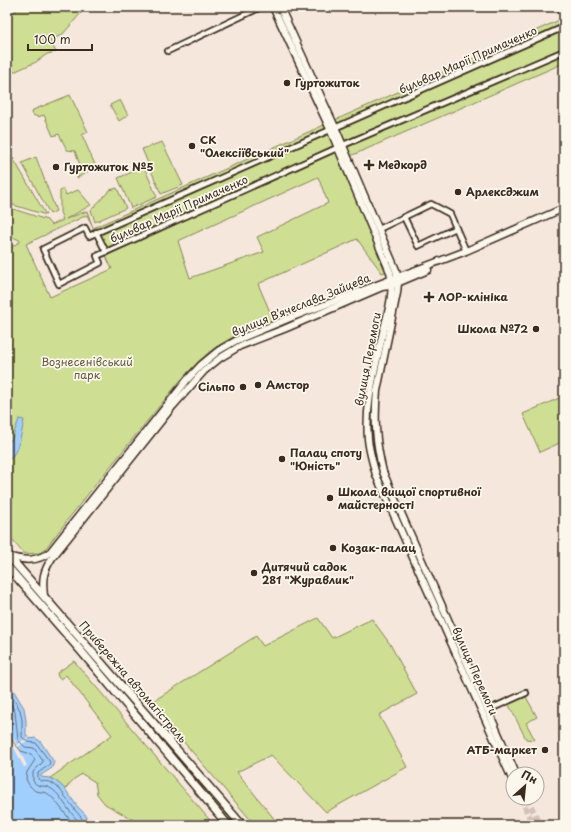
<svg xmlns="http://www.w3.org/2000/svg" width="571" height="832" font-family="'Playpen Sans',sans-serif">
	<rect width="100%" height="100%" fill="#f6e7dc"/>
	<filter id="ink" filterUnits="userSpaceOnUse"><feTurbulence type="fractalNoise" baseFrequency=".025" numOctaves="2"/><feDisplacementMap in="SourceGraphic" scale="8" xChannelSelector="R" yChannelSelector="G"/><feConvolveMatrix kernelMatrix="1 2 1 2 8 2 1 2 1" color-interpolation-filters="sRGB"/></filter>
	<g filter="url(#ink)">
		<g fill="#cedf93" stroke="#848458" fill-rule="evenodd">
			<polygon points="20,7 86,7 63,34 50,41 56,52 47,54 36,62 7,75 7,18"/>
			<path d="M564,18V63L339,161L388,271L382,273L357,239L258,284L274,321C256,328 237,334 221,344C193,361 169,395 148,420C114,462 79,504 46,548L40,553L24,554L7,534V250L21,241L7,234V207L47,220L51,225L63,220L60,212V191L64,189L66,195L78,190L91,205L66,219L87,211L93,228ZM318,177L328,203L257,237L264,252L190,278L178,241ZM87,215L112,269L50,297L26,244Z"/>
			<polygon points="70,95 88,132 82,135 96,167 77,178 80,165 75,151 67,150 59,134 53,136 44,115 38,117 33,115 32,113 33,110"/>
			<polygon points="120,100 128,115 119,121 110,105"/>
			<polygon points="162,142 183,185 161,194 142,149"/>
			<polygon points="36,157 56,211 50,214 22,163"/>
			<polygon points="13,158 46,215 7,203 7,161"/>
			<polygon points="144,167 157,197 131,208 118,178"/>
			<polygon points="117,188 126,208 95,222 91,210 110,190"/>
			<polygon points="564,396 564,441 540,452 523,414"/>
			<polygon points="7,559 159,735 167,744 164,746 7,562"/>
			<polygon points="318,618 332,638 372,619 390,644 417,694 379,715 407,767 326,812 271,755 237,772 275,820 277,825 255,825 152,705 155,700 256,636 263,646"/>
			<polygon points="74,661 214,825 136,825 135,821 105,804 97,794 95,782 82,774 74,779 65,789 56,781 50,778 112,735 66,675 60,679 58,677 57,673"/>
			<polygon points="525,695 537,717 526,723 535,740 526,739 508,703"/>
			<polygon points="175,753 237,825 233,825 173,755"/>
		</g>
		<g fill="#a1cffd" stroke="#788da4">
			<path d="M19,419L24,420C21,435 19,452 7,462V444L12,439Z"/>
			<polygon points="7,680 24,708 26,720 26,735 29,739 35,738 40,741 54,762 52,768 41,775 41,777 50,778 56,781 65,789 77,806 85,814 90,825 7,825"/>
		</g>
		<polygon fill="#f6e7dc" points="8,729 17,745 28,737 29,739 18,747 27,766 24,767 7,734"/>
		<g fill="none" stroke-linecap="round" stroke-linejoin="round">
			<g stroke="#646c77" stroke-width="1">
				<path d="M7,688L20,710L22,720V737L28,742L36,743L50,762L49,765L38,773V779C42,783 47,780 52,783C62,789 66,799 73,807C78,815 82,816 85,825"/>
				<path d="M7,697L15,712L18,740L25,747L34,748L43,761L42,763L33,772V781C39,789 43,784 50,788C59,793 63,802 69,810C73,816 77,818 80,825"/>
				<polyline points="7,709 11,721 11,736 13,742 21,751 31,754 35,760 27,772 26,779 29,785 35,791 47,793 54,799 74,825"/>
			</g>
			<g stroke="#d1c1b6" stroke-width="6" stroke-dasharray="6 3" stroke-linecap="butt">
				<polyline points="521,798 533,825"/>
				<polyline points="527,798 540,825"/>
			</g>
			<g stroke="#3b2a1e" stroke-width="8">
				<g id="street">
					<polyline points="561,7 564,15"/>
					<polyline points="564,27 89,236 85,228 43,249 59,284 100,263 97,256 106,252 348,143 564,51"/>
					<polyline points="168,51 261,7"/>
					<polyline points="404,217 418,246 456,228"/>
					<polyline points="379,229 431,204 450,214 466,251"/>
					<polyline points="96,232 106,252"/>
					<polyline points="488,710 526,693"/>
				</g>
			</g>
			<g stroke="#3b2a1e" stroke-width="9">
				<g id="secondary">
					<path d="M273,7L330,129L390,272C395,293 387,316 382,336C375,370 365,404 368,439C369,451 373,463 376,475L513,781"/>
					<path d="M280,7L335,127L396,270L398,283L397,293L377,391C374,421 376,443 383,472L516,774"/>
					<path d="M8,556C24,561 37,562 50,552L187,380L201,365L218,351L237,340L290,318L466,251L564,208"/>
					<path d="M44,596C42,579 43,572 52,558L173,406L204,371L220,358L240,346L284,329L382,287L390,286L428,270"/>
				</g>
			</g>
			<g stroke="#3b2a1e" stroke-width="10">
				<g id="primary">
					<polyline points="7,554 242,825"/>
					<polyline points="7,566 81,651 228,825"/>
				</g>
			</g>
			<use href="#street" stroke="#fbf7ec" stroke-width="4.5"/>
			<use href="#secondary" stroke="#fbf7ec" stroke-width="6"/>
			<use href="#primary" stroke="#fbf7ec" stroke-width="7"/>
		</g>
	</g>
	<g fill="#3b2a1e" stroke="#fbf7ec" stroke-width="1.5">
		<circle cx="287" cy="83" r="4"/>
		<circle cx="192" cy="146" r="4"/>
		<path d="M367 159h4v4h4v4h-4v4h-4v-4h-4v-4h4z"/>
		<circle cx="56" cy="167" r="4"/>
		<circle cx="458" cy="192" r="4"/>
		<path d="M427 291h4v4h4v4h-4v4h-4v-4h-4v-4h4z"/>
		<circle cx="536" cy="329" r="4"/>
		<circle cx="258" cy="385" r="4"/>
		<circle cx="243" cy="387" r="4"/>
		<circle cx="282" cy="459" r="4"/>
		<circle cx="330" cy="498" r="4"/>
		<circle cx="333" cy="548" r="4"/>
		<circle cx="254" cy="573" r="4"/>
		<circle cx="545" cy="750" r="4"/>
	</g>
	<g text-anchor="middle" stroke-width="3.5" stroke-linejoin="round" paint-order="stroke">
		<g font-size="11" fill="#3b2a1e" stroke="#fbf7ec">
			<text transform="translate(468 60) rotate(-24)" y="4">бульвар Марії Примаченко</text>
			<text transform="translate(179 209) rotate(-24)" y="4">бульвар Марії Примаченко</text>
			<text transform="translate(301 305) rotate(-22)" y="4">вулиця Вʼячеслава Зайцева</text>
			<text transform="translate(368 359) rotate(-79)" y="4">вулиця Перемоги</text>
			<text transform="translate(475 671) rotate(66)" y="4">вулиця Перемоги</text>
			<text transform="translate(133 682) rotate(49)" y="4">Прибережна автомагістраль</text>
		</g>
		<g font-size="11" font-weight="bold" fill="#3b2a1e" stroke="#fbf7ec" text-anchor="start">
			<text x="295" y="87">Гуртожиток</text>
			<text x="200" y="144">СК<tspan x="200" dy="13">"Олексіївський"</tspan></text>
			<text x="378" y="169">Медкорд</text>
			<text x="64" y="171">Гуртожиток №5</text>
			<text x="466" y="196">Арлексджим</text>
			<text x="438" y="301">ЛОР-клініка</text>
			<text x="528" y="333" text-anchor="end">Школа №72</text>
			<text x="266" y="389">Амстор</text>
			<text x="235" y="391" text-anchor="end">Сільпо</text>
			<text x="290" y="457">Палац споту<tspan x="290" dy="13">"Юність"</tspan></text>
			<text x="338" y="496">Школа вищої спортивної<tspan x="338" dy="13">майстерності</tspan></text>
			<text x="341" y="552">Козак-палац</text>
			<text x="262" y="571">Дитячий садок<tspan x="262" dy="13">281 "Журавлик"</tspan></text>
			<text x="537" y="754" text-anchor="end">АТБ-маркет</text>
		</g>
		<g font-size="11" fill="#60573b" stroke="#fbf7ec">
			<text x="87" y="366">Вознесенівський<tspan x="87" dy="13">парк</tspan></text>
		</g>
	</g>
	<rect width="571" height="832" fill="none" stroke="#fbf7ec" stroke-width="24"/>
	<rect x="12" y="12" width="547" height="808" fill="none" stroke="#3b2a1e" stroke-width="1.5" filter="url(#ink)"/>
	<g transform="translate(525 786) rotate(27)"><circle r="19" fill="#fbf7ec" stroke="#aea59a"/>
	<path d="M0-3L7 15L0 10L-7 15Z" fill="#3b2a1e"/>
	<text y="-6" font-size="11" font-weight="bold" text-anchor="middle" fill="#3b2a1e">Пн</text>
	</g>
	<path d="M28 44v6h64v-6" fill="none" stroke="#3b2a1e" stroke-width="2"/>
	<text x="34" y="44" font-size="12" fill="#3b2a1e" stroke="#fbf7ec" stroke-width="3" paint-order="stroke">100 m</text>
</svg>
